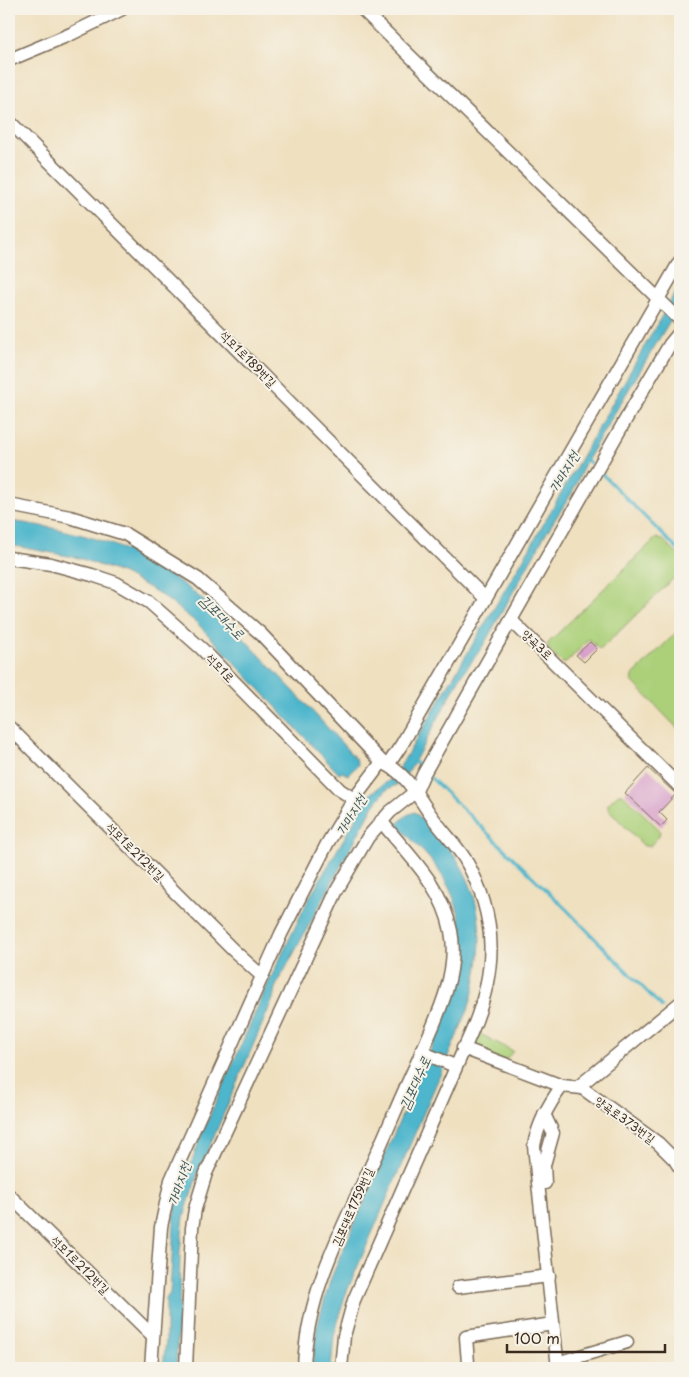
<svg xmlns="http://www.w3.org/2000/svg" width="689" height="1377" font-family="'Playpen Sans','Poor Story',sans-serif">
	<rect width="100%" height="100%" fill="#f7f3e8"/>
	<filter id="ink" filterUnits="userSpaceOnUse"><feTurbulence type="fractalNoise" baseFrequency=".02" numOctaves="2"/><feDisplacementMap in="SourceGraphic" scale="10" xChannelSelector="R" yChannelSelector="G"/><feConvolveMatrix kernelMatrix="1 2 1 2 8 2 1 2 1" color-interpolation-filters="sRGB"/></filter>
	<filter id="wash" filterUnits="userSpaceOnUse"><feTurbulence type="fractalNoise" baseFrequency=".0096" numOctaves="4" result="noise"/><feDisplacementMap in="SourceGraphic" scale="20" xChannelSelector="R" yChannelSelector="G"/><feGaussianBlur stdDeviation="1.12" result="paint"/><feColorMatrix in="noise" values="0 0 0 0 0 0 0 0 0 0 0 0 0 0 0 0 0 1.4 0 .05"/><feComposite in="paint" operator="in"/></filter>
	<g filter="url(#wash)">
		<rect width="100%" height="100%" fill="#efe0c0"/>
		<g fill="#abd079" stroke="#737d4c">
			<polygon points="656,538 663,540 680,557 680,572 600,650 589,639 566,663 562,663 548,649 548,643"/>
			<polygon points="680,629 680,731 632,681 633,675"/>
			<polygon points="618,794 623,794 660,830 659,836 650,846 644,846 608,809 608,804"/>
			<polygon points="480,1034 513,1051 505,1061 470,1048 469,1043"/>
		</g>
		<g fill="#4eb6cc" stroke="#447075">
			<polygon points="680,284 680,302 677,309 586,461 572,493 545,535 483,646 461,676 411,768 399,784 386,790 374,805 275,988 273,999 197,1176 184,1217 180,1251 179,1311 176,1368 163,1368 166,1340 166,1299 170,1293 175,1207 203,1131 267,986 308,900 370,794 391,779 401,765 531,546"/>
			<path d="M9,521C40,525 72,531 102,541C170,563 221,613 268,664C298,695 327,727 356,759L358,765L348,775L342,772L339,774L197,623L160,594L124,574L79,558L9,545Z"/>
			<path d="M415,812C427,825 441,838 452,852C487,900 485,955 468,1010L345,1296L334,1336L331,1368H312L317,1326L331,1278L447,1012C466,958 471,912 434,864C423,850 409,838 397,824L407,815Z"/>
		</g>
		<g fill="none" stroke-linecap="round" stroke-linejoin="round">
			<g stroke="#4eb6cc" stroke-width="3">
				<polyline points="584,457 590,463"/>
				<polyline points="601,473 680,552"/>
				<polyline points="412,759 418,765"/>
				<polyline points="431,778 567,910 662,1007"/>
			</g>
		</g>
		<g id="blocks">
			<g fill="#d79eca">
				<polygon points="590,642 597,649 584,662 576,655"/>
				<polygon points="648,768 676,794 659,812 667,820 661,827 625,793"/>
			</g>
		</g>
	</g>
	<g filter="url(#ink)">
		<use href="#blocks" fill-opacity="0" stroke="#7a6a57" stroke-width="1"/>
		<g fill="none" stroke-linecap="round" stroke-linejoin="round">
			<g stroke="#7a6a57" stroke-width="15">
				<g id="minor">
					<polyline points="362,9 680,320"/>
					<polyline points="9,60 71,34 122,9"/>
					<polyline points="9,121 485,598"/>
					<polyline points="9,505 70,517 125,534 198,579 261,634 382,762"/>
					<path d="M9,558L51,564L92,575L116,583L149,602L202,649L340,790L354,799L382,762C405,772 415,792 428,811C439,828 454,842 465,859C499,918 497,972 471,1033L354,1300L344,1336L341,1368"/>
					<polyline points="511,620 634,405 670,344 680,332"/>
					<polyline points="9,727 233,950 262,976"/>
					<polyline points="388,765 402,744 680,261"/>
					<polyline points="463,1048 562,1086 582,1088 658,1143 675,1160 680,1168"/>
					<polyline points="421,1052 455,1066"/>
					<polyline points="578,1087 680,1003"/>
					<polyline points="544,1114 553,1133 544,1165 545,1183"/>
					<polyline points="9,1195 152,1335"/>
					<polyline points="458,1287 549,1276"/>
					<polyline points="468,1363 466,1337 553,1324"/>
					<polyline points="557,1363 627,1342"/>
					<polyline points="151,1368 161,1227 171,1180 281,934 327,844 354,799"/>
					<polyline points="186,1368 192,1228 195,1209 206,1173 337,890 368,837 390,812 416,791 423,775 511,620 680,787"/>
					<path d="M304,1368C306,1297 340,1232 370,1168C386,1134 400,1099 416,1065C433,1025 460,976 451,931C442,885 409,856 381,821"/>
					<path d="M558,1368L534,1146C538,1123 548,1105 562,1086"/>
				</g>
			</g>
			<use href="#minor" stroke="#fff" stroke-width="12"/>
		</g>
	</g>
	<g text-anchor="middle" stroke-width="4" stroke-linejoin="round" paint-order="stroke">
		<g font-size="12" fill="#3b2a1e" stroke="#f7f3e8">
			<text transform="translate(248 359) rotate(45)" y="4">석모1로189번길</text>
			<text transform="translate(537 645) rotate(44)" y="4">양곡3로</text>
			<text transform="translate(220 668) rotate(46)" y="4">석모1로</text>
			<text transform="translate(135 852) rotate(45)" y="4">석모1로212번길</text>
			<text transform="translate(625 1120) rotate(36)" y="4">양곡로373번길</text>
			<text transform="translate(353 1207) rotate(-66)" y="4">김포대로1759번길</text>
			<text transform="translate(80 1265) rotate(45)" y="4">석모1로212번길</text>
		</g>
		<g font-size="14" font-style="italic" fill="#425b5b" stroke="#f7f3e8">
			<text transform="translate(564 472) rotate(-60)" y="5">가마지천</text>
			<text transform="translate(222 617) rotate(45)" y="5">김포대수로</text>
			<text transform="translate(351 815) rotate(-59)" y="5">가마지천</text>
			<text transform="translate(415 1083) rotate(-66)" y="5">김포대수로</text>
			<text transform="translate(179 1184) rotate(-72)" y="5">가마지천</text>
		</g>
	</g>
	<rect width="689" height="1377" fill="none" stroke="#f7f3e8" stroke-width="30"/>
	<path d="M507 1344v8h158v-8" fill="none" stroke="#3b2a1e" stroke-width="2.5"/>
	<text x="514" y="1344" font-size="15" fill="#3b2a1e" stroke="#f7f3e8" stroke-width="4" paint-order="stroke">100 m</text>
</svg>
